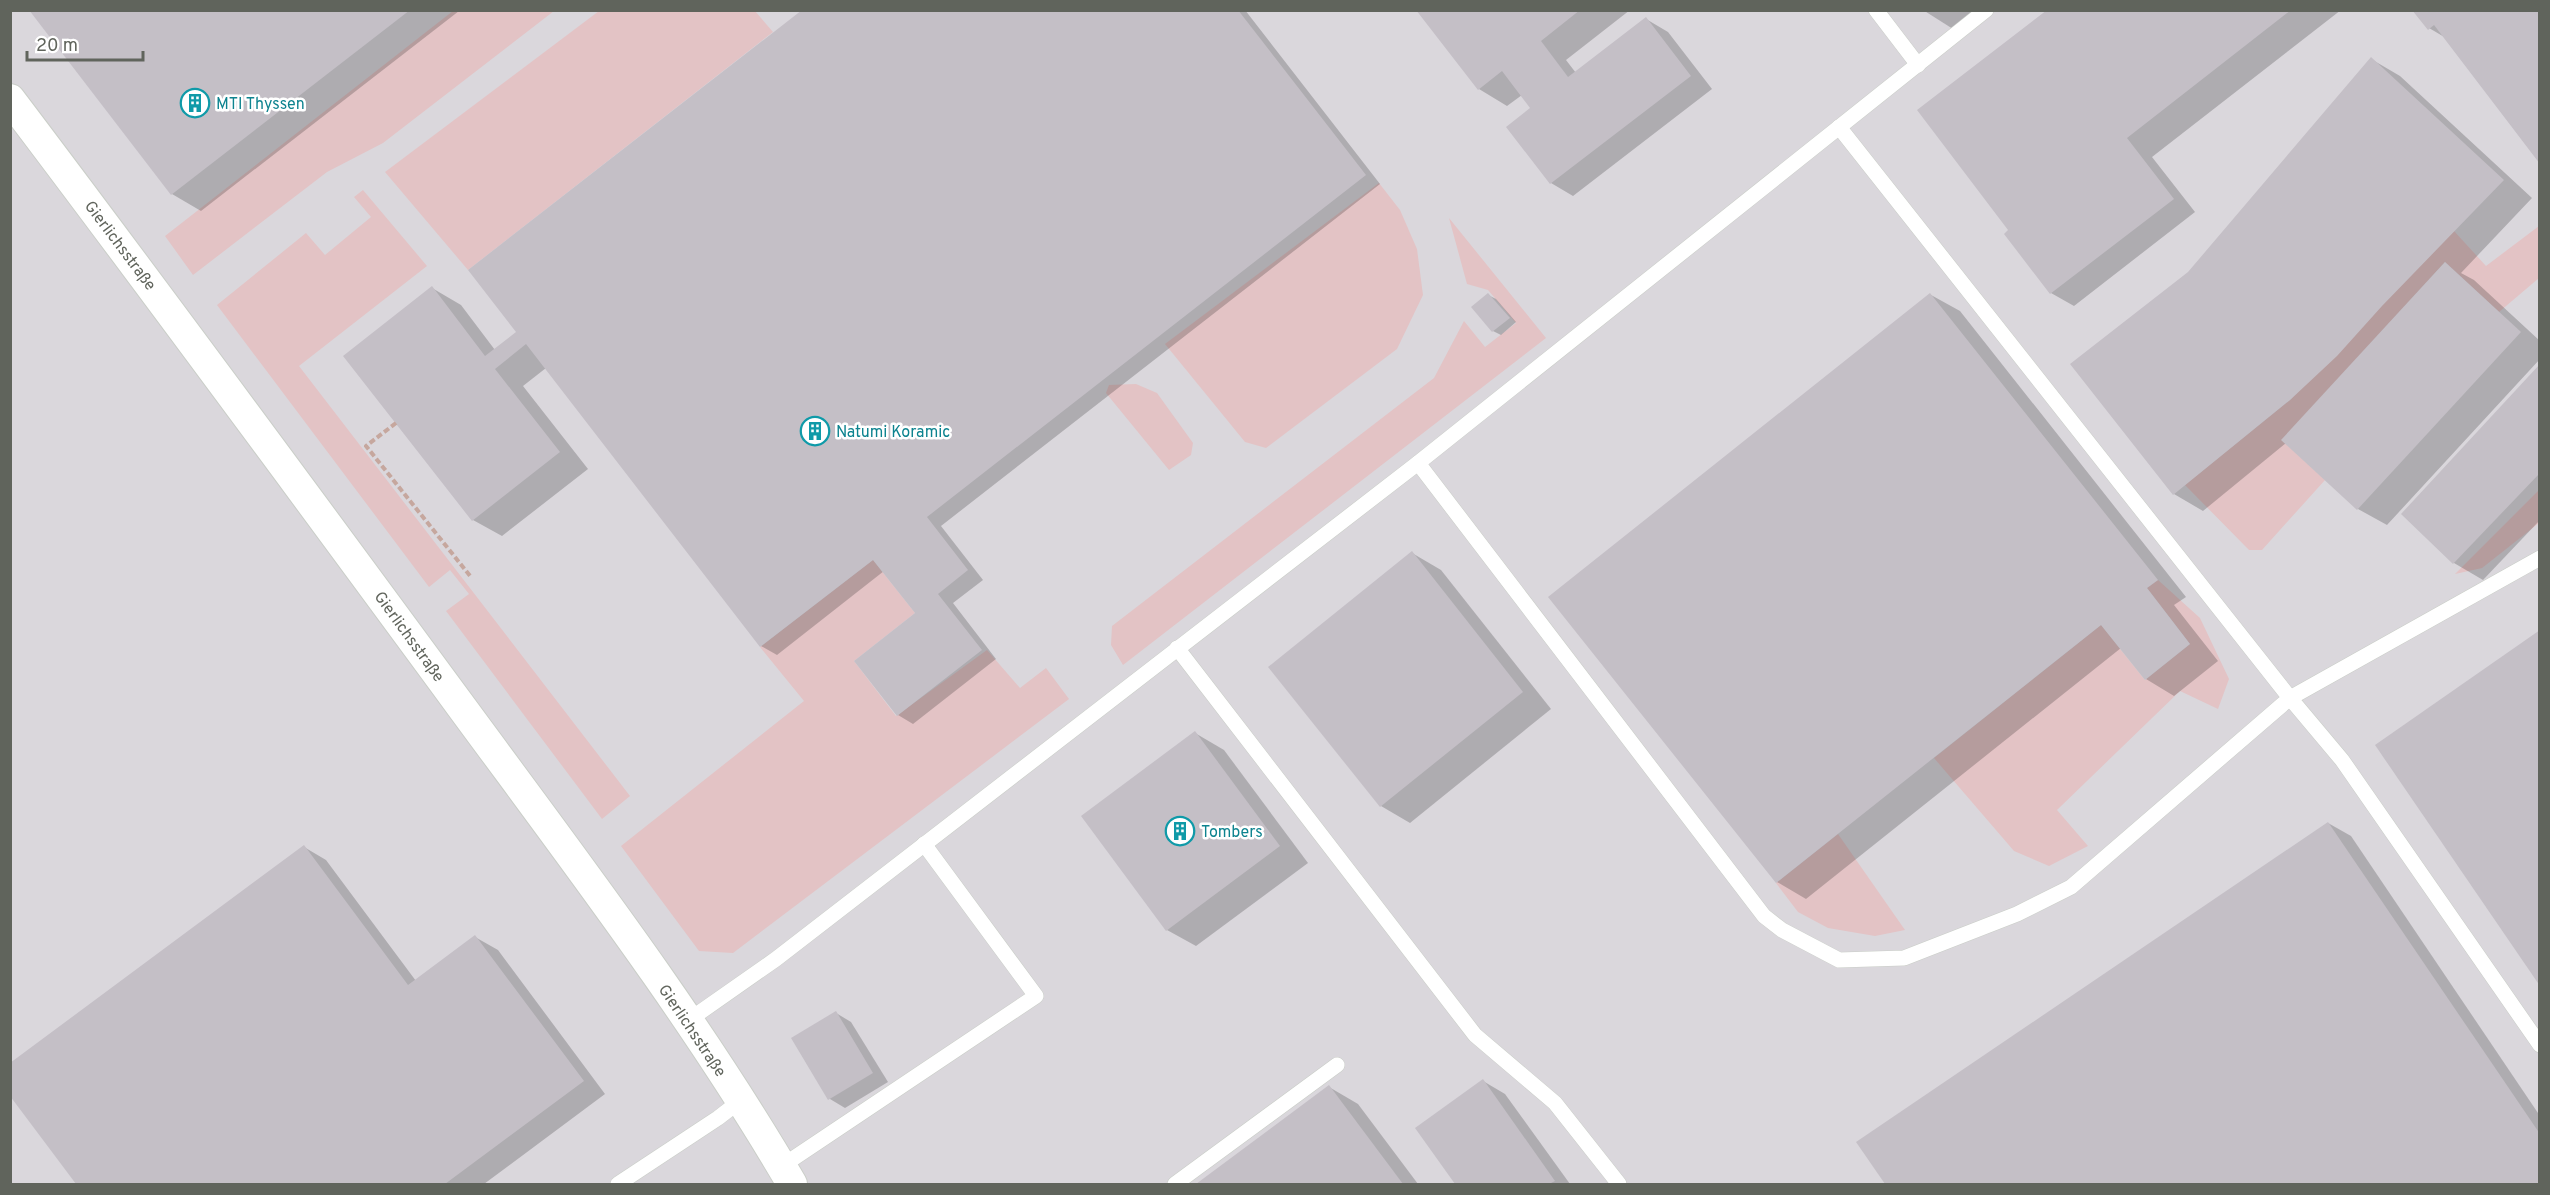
<svg xmlns="http://www.w3.org/2000/svg" width="2550" height="1195" font-family="Overpass,sans-serif">
	<rect width="100%" height="100%" fill="#ebe4ee"/>
	<rect fill="#dad7dc" x="11" y="11" width="2528" height="1173"/>
	<g fill="#e3c3c5">
		<polygon points="453,11 554,11 383,143 327,172 193,275 165,236"/>
		<polygon points="599,11 755,11 773,32 468,270 385,172"/>
		<polygon points="1379,183 1400,210 1417,249 1423,295 1397,349 1266,448 1245,442 1165,344"/>
		<polygon points="363,190 427,266 299,366 630,796 602,819 446,611 469,594 450,570 429,587 217,305 306,233 325,255 371,217 354,197"/>
		<polygon points="1449,218 1546,338 1123,665 1111,645 1112,626 1434,378 1464,321 1485,347 1516,323 1488,290 1467,284"/>
		<polygon points="2539,226 2539,278 2499,312 2445,262 2282,440 2325,480 2262,550 2249,550 2185,485 2290,400 2454,231 2486,266"/>
		<polygon points="1136,384 1157,393 1193,443 1191,455 1169,470 1106,393 1109,385"/>
		<polygon points="2539,490 2539,523 2482,568 2455,574"/>
		<polygon points="873,560 915,613 854,661 896,716 987,650 1020,688 1046,668 1069,699 733,953 699,951 621,846 804,701 760,647"/>
		<polygon points="2158,580 2200,618 2229,679 2218,709 2180,691 2057,810 2088,846 2049,866 2014,851 1934,758 2101,625 2145,680 2190,644 2147,588"/>
		<polygon points="1838,834 1905,930 1875,936 1828,928 1798,912 1776,883"/>
	</g>
	<g fill="#0003">
		<polygon points="31,10 459,10 459,11 201,211 172,194"/>
		<polygon points="804,10 1245,10 1380,184 941,526 983,580 953,603 996,659 913,724 898,715 917,614 884,571 777,655 761,646 546,368 523,386 588,469 502,536 473,520 432,288 461,305 495,350 516,334"/>
		<polygon points="1417,10 1630,10 1566,60 1576,73 1646,19 1668,32 1712,89 1573,196 1551,183 1532,108 1522,95 1507,106 1479,89"/>
		<polygon points="1923,10 1976,10 1953,29"/>
		<polygon points="2049,10 2341,10 2152,157 2195,212 2074,306 2051,293 2006,234 2011,230"/>
		<polygon points="2414,10 2540,10 2446,38 2429,28"/>
		<polygon points="2371,59 2400,76 2532,198 2461,273 2474,280 2540,341 2540,359 2387,525 2358,509 2286,443 2203,511 2174,494 2072,364 2189,273"/>
		<polygon points="1488,295 1496,299 1516,322 1501,335 1493,331"/>
		<polygon points="1931,295 1960,311 2186,597 2174,605 2218,661 2174,696 2146,679 2121,648 1806,899 1777,882"/>
		<polygon points="2539,367 2540,520 2483,580 2454,563 2403,514"/>
		<polygon points="1412,553 1441,570 1551,709 1410,823 1381,806"/>
		<polygon points="1195,733 1224,750 1308,863 1196,946 1167,930"/>
		<polygon points="2328,823 2351,836 2540,1116 2540,1184 1887,1184 1858,1143"/>
		<polygon points="304,847 326,860 416,981 475,937 498,950 605,1094 484,1184 78,1184 10,1094"/>
		<polygon points="836,1013 851,1022 888,1082 845,1108 830,1099 793,1038"/>
		<polygon points="1483,1081 1505,1094 1570,1184 1457,1184 1417,1128"/>
		<polygon points="1329,1087 1358,1104 1418,1184 1199,1184"/>
	</g>
	<g fill="#c4bfc6">
		<polygon points="29,10 410,10 171,195"/>
		<polygon points="802,10 1238,10 1366,175 927,517 968,570 938,594 982,650 897,716 854,661 915,613 873,560 760,647 526,344 495,369 560,452 472,521 343,356 432,286 485,356 516,332 468,270"/>
		<polygon points="1416,10 1580,10 1541,41 1568,77 1646,17 1691,76 1550,184 1506,127 1530,108 1502,71 1478,90"/>
		<polygon points="2047,10 2291,10 2127,138 2174,199 2050,294 2004,234 2008,230 1917,110"/>
		<polygon points="2412,10 2540,10 2540,164 2434,25 2428,30"/>
		<polygon points="2371,57 2504,180 2382,306 2337,356 2290,400 2173,495 2070,364 2188,272"/>
		<polygon points="2445,262 2521,332 2357,510 2281,440"/>
		<polygon points="1488,293 1510,318 1492,332 1471,307"/>
		<polygon points="1930,293 2158,580 2147,588 2190,644 2145,680 2101,625 1776,883 1548,597"/>
		<polygon points="2540,364 2540,473 2453,564 2401,514"/>
		<polygon points="1412,551 1523,692 1380,807 1268,667"/>
		<polygon points="2540,630 2540,986 2375,745"/>
		<polygon points="1195,731 1280,846 1166,931 1081,816"/>
		<polygon points="2328,822 2540,1134 2540,1184 1885,1184 1856,1142"/>
		<polygon points="304,845 408,985 475,935 584,1081 445,1184 76,1184 10,1096 10,1063"/>
		<polygon points="836,1011 873,1073 828,1100 791,1038"/>
		<polygon points="1483,1079 1555,1181 1549,1184 1455,1184 1415,1128"/>
		<polygon points="1329,1085 1403,1184 1196,1184"/>
	</g>
	<g fill="none" stroke-linecap="round" stroke-linejoin="round">
		<g stroke="#cacec8" stroke-width="16">
			<g id="service">
				<polyline points="1876,10 1918,65"/>
				<polyline points="1418,463 1764,916 1782,930 1839,960 1904,958 2017,914 2071,887 2290,698 1839,127"/>
				<polyline points="2540,558 2290,698 2342,760 2540,1045"/>
				<polyline points="1177,648 1475,1035 1555,1103 1619,1184"/>
				<polyline points="689,1020 776,959 1418,463 1986,10"/>
				<polyline points="782,1166 1036,996 924,844"/>
				<polyline points="618,1184 718,1118 740,1101"/>
				<polyline points="1175,1184 1337,1065"/>
			</g>
		</g>
		<g stroke="#cacec8" stroke-width="32">
			<path id="minor" d="M10,99C163,301 313,505 463,709C577,864 695,1018 792,1184"/>
		</g>
		<polyline stroke="#c6a79e" stroke-width="4" stroke-dasharray="6 3" stroke-linecap="butt" points="396,423 366,446 471,577"/>
		<use href="#service" stroke="#fff" stroke-width="15"/>
		<use href="#minor" stroke="#fff" stroke-width="30"/>
	</g>
	<defs>
		<g id="building-ring" transform="scale(1.5)"><circle r="9.5" fill="#fff" stroke="#0f9aa8" stroke-width="1.5"/><path d="M-4-6H4V6H1V3H-1V6H-4ZM-2.5-4.3h1.7v1.8h-1.7ZM.8-4.3h1.7v1.8H.8ZM-2.5-1h1.7V.8h-1.7ZM.8-1h1.7V.8H.8Z" fill="#0f9aa8"/></g>
	</defs>
	<g fill-rule="evenodd">
		<use href="#building-ring" x="195" y="103"/>
		<use href="#building-ring" x="815" y="431"/>
		<use href="#building-ring" x="1180" y="831"/>
	</g>
	<g text-anchor="middle" stroke-width="5" stroke-linejoin="round" paint-order="stroke">
		<g font-size="16" fill="#0d838f" stroke="#fff" text-anchor="start">
			<text x="216" y="109">MTI Thyssen</text>
			<text x="836" y="437">Natumi Koramic</text>
			<text x="1201" y="837">Tombers</text>
		</g>
		<g font-size="16" fill="#60645c" stroke="#fff">
			<text transform="translate(121 245) rotate(53)" y="6">Gierlichsstraße</text>
			<text transform="translate(410 636) rotate(54)" y="6">Gierlichsstraße</text>
			<text transform="translate(693 1030) rotate(56)" y="6">Gierlichsstraße</text>
		</g>
	</g>
	<rect width="2550" height="1195" fill="none" stroke="#60645c" stroke-width="24"/>
	<path d="M27 51v9h116v-9" fill="none" stroke="#60645c" stroke-width="3"/>
	<text x="36" y="51" font-size="18" fill="#60645c" stroke="#ffffff" stroke-width="4.5" paint-order="stroke">20 m</text>
</svg>
